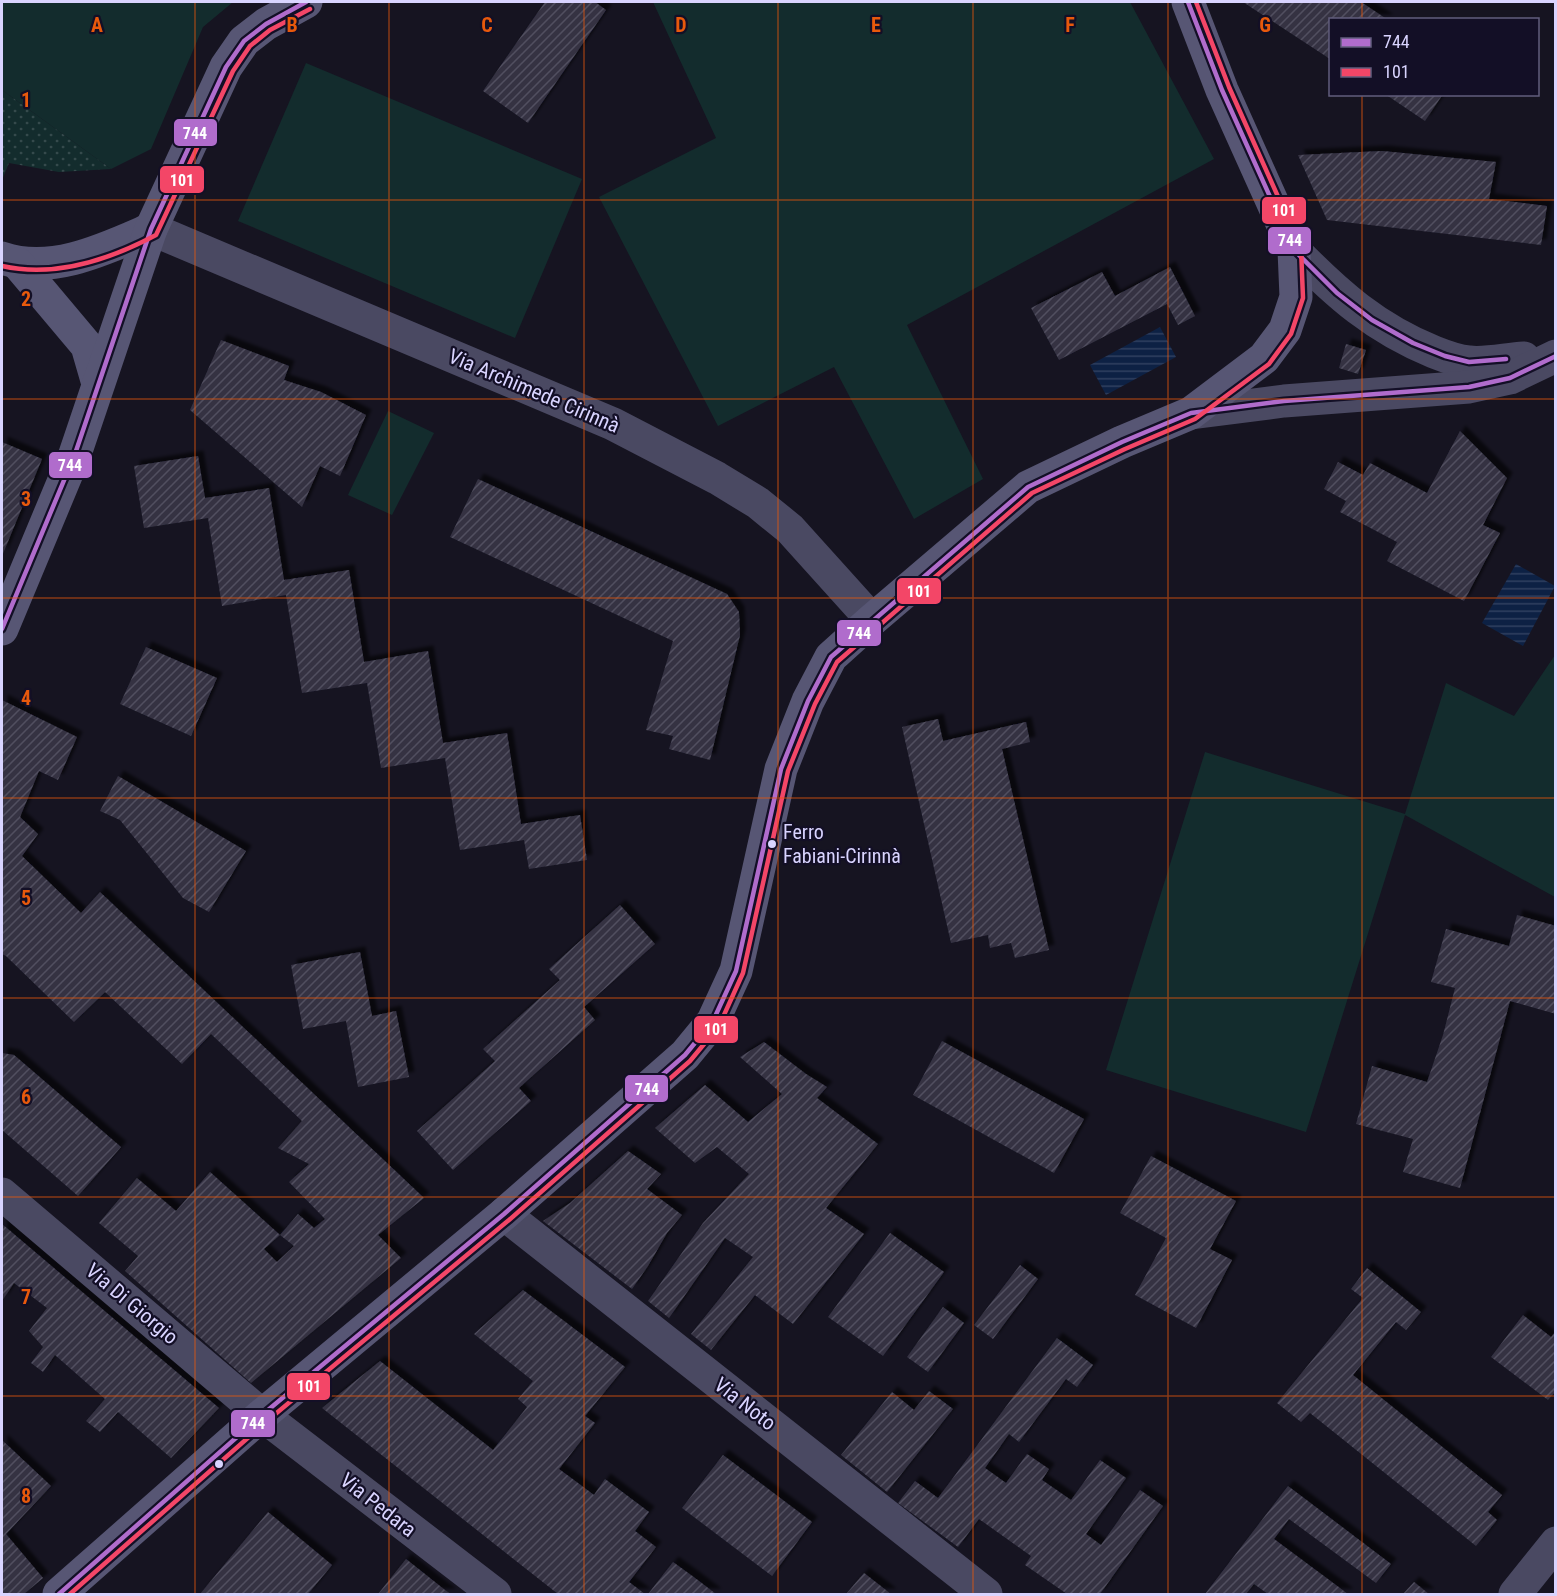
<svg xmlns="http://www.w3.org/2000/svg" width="1557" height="1596" font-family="'Roboto Condensed',sans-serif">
	<defs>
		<pattern id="park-dots" width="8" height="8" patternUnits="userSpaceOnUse" patternTransform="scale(1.5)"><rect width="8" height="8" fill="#132c2d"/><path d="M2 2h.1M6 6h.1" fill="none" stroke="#354a4c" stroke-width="1.8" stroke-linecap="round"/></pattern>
		<pattern id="water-rules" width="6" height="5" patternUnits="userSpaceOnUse" patternTransform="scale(1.5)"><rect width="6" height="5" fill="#0d2144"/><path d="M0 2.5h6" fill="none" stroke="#304060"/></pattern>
		<pattern id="building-hatch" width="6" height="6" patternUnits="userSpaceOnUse" patternTransform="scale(1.5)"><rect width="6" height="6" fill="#343243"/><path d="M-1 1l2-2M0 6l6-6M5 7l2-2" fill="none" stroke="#514f5f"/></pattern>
		<filter id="shadow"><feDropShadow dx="5.5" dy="-5.5" stdDeviation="1.5" flood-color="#0009"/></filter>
	</defs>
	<rect width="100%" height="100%" fill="#161421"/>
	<g fill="#132c2d">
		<polygon points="2,2 233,2 203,27 151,149 111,169 2,90"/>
		<polygon points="653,2 1130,2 1214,159 907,325 983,479 914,519 834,367 718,426 599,197 716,138"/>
		<polygon points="306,63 582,179 515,338 238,221"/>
		<polygon points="388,411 434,433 392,515 348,495"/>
		<polygon points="1555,655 1555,897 1405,815 1306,1132 1106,1070 1205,752 1405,814 1446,683 1514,716"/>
	</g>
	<polygon fill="url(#park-dots)" points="2,90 111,169 59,172 9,163 2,180"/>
	<g fill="url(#water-rules)">
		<polygon points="1160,327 1176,357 1106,395 1090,365"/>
		<polygon points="1516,564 1555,586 1523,646 1482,623"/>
	</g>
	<g fill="url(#building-hatch)" filter="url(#shadow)">
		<polygon points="545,2 595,2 606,10 528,123 483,91"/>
		<polygon points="1243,2 1361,2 1388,20 1330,20 1330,59"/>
		<polygon points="1385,94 1443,94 1425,121"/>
		<polygon points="1382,151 1496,162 1489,199 1547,206 1541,245 1327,220 1298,155"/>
		<polygon points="1170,267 1195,316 1178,325 1167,304 1059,360 1031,308 1102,272 1115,296"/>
		<polygon points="221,340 289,366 284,380 321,392 366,415 340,476 320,466 302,507 190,410"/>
		<polygon points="1346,344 1366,350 1358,374 1339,368"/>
		<polygon points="1460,431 1507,478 1483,525 1500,533 1464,601 1387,561 1397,542 1340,512 1346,501 1324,489 1338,462 1363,475 1370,463 1427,493"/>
		<polygon points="2,442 42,459 2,556"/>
		<polygon points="198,456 205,498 269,488 284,580 349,570 364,662 428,651 443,743 507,733 521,824 580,815 587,860 529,869 524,840 460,850 445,758 381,768 367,683 302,693 286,595 222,606 208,518 144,528 134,466"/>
		<polygon points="478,479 727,594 739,612 740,635 710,760 669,749 673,736 646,730 673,641 450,537"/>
		<polygon points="146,647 217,678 191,736 120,704"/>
		<polygon points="2,700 77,737 58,780 39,771 20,817 38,834 22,856 81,913 100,892 424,1198 378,1235 401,1258 251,1383 125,1271 138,1256 99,1223 137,1178 176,1211 210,1172 280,1235 264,1249 277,1262 294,1246 280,1235 298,1214 314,1228 325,1219 289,1182 309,1164 278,1148 302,1121 211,1034 182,1064 105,992 74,1022 6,956 2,954"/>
		<polygon points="938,719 943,741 1026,722 1030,742 1002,749 1049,950 1015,958 1011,943 990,948 988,935 951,943 902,727"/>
		<polygon points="118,776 246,851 209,912 183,898 120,820 100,811"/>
		<polygon points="620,905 655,944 584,1007 595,1020 519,1088 531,1101 453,1170 417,1131 495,1061 483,1049 560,980 549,969"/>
		<polygon points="1517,915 1556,926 1556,1014 1510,1001 1460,1188 1403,1172 1413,1139 1356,1124 1372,1066 1427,1082 1443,1035 1455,988 1431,982 1446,929 1509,946"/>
		<polygon points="360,952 372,1016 396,1011 409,1077 358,1087 346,1021 303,1029 291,965"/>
		<polygon points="942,1041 1084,1119 1054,1173 913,1095"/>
		<polygon points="764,1042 806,1074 827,1087 817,1098 878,1144 826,1208 864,1234 793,1324 755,1295 711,1350 691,1334 753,1257 725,1238 669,1318 648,1301 703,1223 749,1174 717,1147 695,1163 655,1128 705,1085 748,1122 782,1094 740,1057"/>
		<polygon points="2,1053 14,1055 121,1147 78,1196 2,1130"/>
		<polygon points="628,1151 661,1174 647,1189 682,1215 667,1233 648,1266 632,1289 543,1221 570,1203"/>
		<polygon points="1151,1156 1236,1201 1210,1249 1232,1260 1196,1328 1135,1295 1166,1238 1120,1213"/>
		<polygon points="2,1224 219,1408 171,1458 118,1412 100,1432 86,1421 105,1399 55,1355 43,1372 31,1363 43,1347 29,1331 47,1308 14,1283 2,1301"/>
		<polygon points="890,1233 944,1272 883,1356 828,1317"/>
		<polygon points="1020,1265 1038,1279 993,1339 974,1325"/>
		<polygon points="1367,1268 1421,1312 1406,1330 1396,1322 1353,1375 1502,1495 1488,1512 1497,1520 1476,1546 1310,1413 1301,1422 1277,1403 1363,1298 1351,1289"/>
		<polygon points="523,1290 625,1367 585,1416 595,1423 559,1469 594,1495 605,1479 649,1512 635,1531 656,1547 629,1582 645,1594 558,1594 322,1408 380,1361 493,1450 527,1407 518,1399 533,1381 474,1334"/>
		<polygon points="943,1307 964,1323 928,1372 907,1357"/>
		<polygon points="1523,1315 1551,1337 1556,1331 1556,1391 1548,1400 1491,1357"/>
		<polygon points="1057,1338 1093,1365 1077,1387 1066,1379 1019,1442 1009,1434 985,1468 1006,1483 1027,1454 1049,1469 1042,1480 1071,1500 1100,1460 1126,1478 1086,1534 1101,1545 1140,1490 1163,1506 1100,1594 1067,1594 1025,1565 1031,1556 979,1519 958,1547 898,1503 915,1481 938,1498"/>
		<polygon points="929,1391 953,1409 887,1492 841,1455 892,1392 914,1410"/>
		<polygon points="2,1440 51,1486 6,1534 43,1578 24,1594 2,1594"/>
		<polygon points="723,1455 812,1522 772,1576 682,1508"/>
		<polygon points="1288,1486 1391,1564 1376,1583 1289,1519 1274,1539 1348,1594 1268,1594 1254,1584 1246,1594 1205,1594"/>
		<polygon points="268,1512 332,1565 308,1594 200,1594"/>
		<polygon points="406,1559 445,1590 451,1594 378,1594"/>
		<polygon points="673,1562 695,1578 716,1594 648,1594"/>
		<polygon points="864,1573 891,1594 846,1594"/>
		<polygon points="1414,1582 1429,1594 1403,1594"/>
	</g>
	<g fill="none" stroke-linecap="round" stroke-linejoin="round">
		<g stroke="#4a4962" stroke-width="33">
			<polyline points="151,229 613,424 717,478 758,503 790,529 872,620"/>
			<path d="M1294,250C1337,294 1375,328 1434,352C1444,356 1457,361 1469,362C1486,364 1506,359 1524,358"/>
			<polyline points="1191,413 1284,401 1469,387 1510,378 1556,356"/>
			<polyline points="2,1194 262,1415 495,1594"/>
			<polyline points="504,1214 986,1594"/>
			<polyline points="1515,1594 1556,1543"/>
		</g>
		<g stroke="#575674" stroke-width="33">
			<path d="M2,258C52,275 105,249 151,229"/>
			<polyline points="18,264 87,346 98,384"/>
			<polyline points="2,629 75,454 151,229 226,67 244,41 266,24 306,2"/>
			<polyline points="59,1594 262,1415 504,1214 685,1055 713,1021 736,971 781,769 808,701 831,657 872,620 1028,487 1122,442 1191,413 1264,358 1285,330 1296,297 1294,250 1222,90 1188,2"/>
		</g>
		<g stroke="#130f26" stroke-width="9">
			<g id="bus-1">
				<polyline points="1188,2 1222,90 1294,250 1337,293 1372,320 1413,343 1445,356 1469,362 1506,359"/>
				<polyline points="2,629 75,454 151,229 226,67 244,41 266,24 306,2"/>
				<polyline points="59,1594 262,1415 504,1214 685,1055 713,1021 736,971 781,769 808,701 831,657 1028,487 1122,442 1191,413 1284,401 1469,387 1510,378 1556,356"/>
			</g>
		</g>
		<g stroke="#130f26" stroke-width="9">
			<g id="bus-2">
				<path d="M2,266C55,278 109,260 156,235L233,71L250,46L270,30L310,9"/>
				<polyline points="70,1594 267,1421 509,1220 690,1061 719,1026 743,973 788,771 815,704 837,662 1032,493 1125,449 1195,419 1269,364 1291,334 1303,298 1301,248 1229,87 1196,2"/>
			</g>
		</g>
		<use href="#bus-1" stroke="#b06ccc" stroke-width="4.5"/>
		<use href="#bus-2" stroke="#f34667" stroke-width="4.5"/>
	</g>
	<path fill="none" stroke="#e8590c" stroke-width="1.5" stroke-opacity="0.55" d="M195,2V1594M389,2V1594M584,2V1594M778,2V1594M973,2V1594M1168,2V1594M1362,2V20M1362,94V1594M2,200H1556M2,399H1556M2,598H1556M2,798H1556M2,998H1556M2,1197H1556M2,1396H1556"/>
	<g fill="#d9d4ff" stroke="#130f26" stroke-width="2">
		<circle cx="772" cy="844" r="5"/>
		<circle cx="219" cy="1464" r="5"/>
	</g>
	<g text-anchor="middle" stroke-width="4.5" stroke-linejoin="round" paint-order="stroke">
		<g font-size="20" fill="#d9d4ff" stroke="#130f26" text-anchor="start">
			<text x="783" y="839">Ferro<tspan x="783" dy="24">Fabiani-Cirinnà</tspan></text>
		</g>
		<g font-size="21" fill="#d9d4ff" stroke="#130f26">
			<text transform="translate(534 391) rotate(23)" y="7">Via Archimede Cirinnà</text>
			<text transform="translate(132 1304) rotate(40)" y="7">Via Di Giorgio</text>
			<text transform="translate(745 1404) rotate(38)" y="7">Via Noto</text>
			<text transform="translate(378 1505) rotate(38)" y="7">Via Pedara</text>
		</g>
	</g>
	<g font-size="20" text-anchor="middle" font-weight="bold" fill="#e8590c" stroke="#130f26" stroke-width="4.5" stroke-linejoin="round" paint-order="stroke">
		<text x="97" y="32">A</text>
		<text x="292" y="32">B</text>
		<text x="487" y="32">C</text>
		<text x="681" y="32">D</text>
		<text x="876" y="32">E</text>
		<text x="1070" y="32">F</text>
		<text x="1265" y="32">G</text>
		<text x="26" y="107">1</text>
		<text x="26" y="306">2</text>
		<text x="26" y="506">3</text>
		<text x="26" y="705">4</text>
		<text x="26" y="905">5</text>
		<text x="26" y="1104">6</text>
		<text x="26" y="1304">7</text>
		<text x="26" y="1503">8</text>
	</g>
	<g stroke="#130f26" stroke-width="2">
		<rect x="173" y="118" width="45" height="29" rx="6" fill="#b06ccc"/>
		<rect x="159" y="165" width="46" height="29" rx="6" fill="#f34667"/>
		<rect x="1261" y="196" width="46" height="29" rx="6" fill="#f34667"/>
		<rect x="1267" y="226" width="45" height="29" rx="6" fill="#b06ccc"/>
		<rect x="48" y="451" width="45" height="28" rx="6" fill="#b06ccc"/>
		<rect x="896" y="577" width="46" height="28" rx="6" fill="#f34667"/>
		<rect x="836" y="619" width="46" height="28" rx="6" fill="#b06ccc"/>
		<rect x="693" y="1015" width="46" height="29" rx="6" fill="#f34667"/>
		<rect x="624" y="1074" width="45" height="29" rx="6" fill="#b06ccc"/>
		<rect x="286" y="1372" width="45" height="29" rx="6" fill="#f34667"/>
		<rect x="230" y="1409" width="46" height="29" rx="6" fill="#b06ccc"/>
	</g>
	<g font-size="16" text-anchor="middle" font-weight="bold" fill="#fff">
		<text x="195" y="139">744</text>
		<text x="182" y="186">101</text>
		<text x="1284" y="216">101</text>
		<text x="1290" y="246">744</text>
		<text x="70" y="471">744</text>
		<text x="919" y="597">101</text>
		<text x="859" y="639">744</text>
		<text x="716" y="1035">101</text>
		<text x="647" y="1095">744</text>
		<text x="309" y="1392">101</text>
		<text x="253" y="1429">744</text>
	</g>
	<rect width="1557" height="1596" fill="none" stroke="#d9d4ff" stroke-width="6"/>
	<rect x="1329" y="18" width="210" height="78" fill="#130f26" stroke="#625e7d" stroke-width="1.5"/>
	<rect x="1341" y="38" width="30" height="9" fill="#b06ccc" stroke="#625e7d" stroke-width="1.5"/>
	<text x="1383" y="48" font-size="18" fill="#d9d4ff">744</text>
	<rect x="1341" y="68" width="30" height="9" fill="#f34667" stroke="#625e7d" stroke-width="1.5"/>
	<text x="1383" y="78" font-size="18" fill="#d9d4ff">101</text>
</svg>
